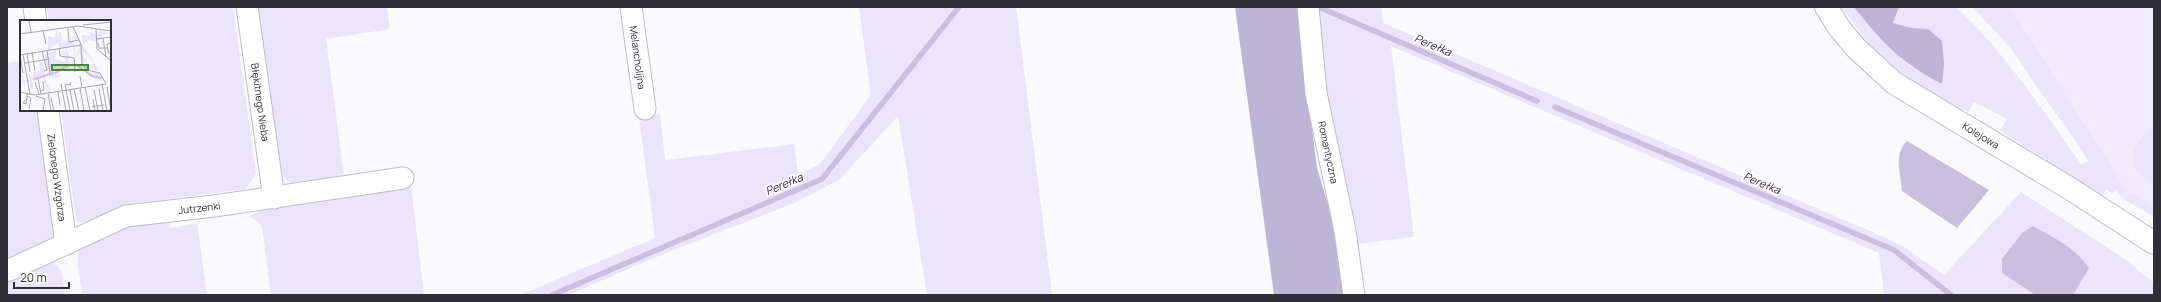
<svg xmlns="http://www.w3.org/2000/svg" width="2161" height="302" font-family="Manrope,sans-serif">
	<rect width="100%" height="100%" fill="#faf9fd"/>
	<polygon fill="#efebfd" points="2000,7 2154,7 2154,217 2120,196"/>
	<g fill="#eae4fc">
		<polygon points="47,7 233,7 256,174 245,189 130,204 83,223 76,221 61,110 110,110 110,21 49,21"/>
		<polygon points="255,7 387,7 390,29 326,39 344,175 291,183 279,174"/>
		<polygon points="859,7 1016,7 1052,295 927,295 898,116 839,180 794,203 651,259 568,295 520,295 655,238 639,117 660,114 665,160 794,144 798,174 819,165 871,95"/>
		<polygon points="1316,7 1381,7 1383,23 1877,234 1903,246 1944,275 2021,192 2126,260 2154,283 2154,295 1884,295 1879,253 1391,46 1414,237 1356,244 1322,83"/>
		<path d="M1841,7H1854L1871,29L1917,71L1928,29L1912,28L1893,23L1899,7H1956C2003,50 2044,112 2081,164L2089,161L2011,49L1973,7H2010L2123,185L2128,190L2120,196L2116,190L2113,194L2106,189L2102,196L2000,130L2007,119L1974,102L1968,112L1916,84L1901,73L1871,46Z"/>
		<polygon points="21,61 21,110 43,110 56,233 50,242 7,262 7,63"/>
		<path d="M2154,126V185C2123,167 2129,145 2154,126Z"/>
		<polygon points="411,185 424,295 271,295 262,226 250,216 266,208"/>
		<polygon points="2130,193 2154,206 2154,217 2123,199"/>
		<polygon points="170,215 171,228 197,223 207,295 82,295 78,265 78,244 134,220"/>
		<polygon points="49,257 62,272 65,295 7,295 7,277"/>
	</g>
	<g fill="#bdb5d5">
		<polygon points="1235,7 1297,7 1317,168 1339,241 1347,295 1274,295"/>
		<path d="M1854,7H1899L1893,23L1912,28L1928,29L1942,41L1944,64L1942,84C1903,64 1881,42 1854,7Z"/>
	</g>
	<g fill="#c9c0e0">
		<path d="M1907,141L1989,190L1957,228L1902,191C1901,173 1893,154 1907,141Z"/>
		<path d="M2033,226C2054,238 2076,248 2089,268L2073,295H2035L2002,273V259L2022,233Z"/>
	</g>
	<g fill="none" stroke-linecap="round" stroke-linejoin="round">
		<g stroke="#c9c0e0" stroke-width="5.5">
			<polyline points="1321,8 1537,101"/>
			<polyline points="1555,107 1894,250 1951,295"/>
			<polyline points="552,295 822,179 959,7"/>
		</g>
		<g stroke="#c0bccc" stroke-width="23">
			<g id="street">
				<polyline points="34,7 36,21"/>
				<path id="s1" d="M247,7L274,198"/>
				<path id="s2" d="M631,7L645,109"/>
				<path id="s3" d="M1308,7L1316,93L1345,231L1354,295"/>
				<path id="s4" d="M48,110L66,244"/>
				<path id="s5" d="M7,271L126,216L214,206L403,178"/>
			</g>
		</g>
		<g stroke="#c0bccc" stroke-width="24">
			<g id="secondary">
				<path id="s6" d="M1826,7L1840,29L1857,49L1894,83L2069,188L2154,243"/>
			</g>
		</g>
		<use href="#street" stroke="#fff" stroke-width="21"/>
		<use href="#secondary" stroke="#fff" stroke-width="22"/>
	</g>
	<g text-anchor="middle" stroke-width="4" stroke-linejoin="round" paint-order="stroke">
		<g font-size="10" fill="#302f35" stroke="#fff">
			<text dy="4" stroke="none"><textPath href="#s2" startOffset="51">Melancholijna</textPath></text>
			<text dy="4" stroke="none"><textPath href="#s1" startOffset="96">Błękitnego Nieba</textPath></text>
			<text dy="4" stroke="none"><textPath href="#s6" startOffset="204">Kolejowa</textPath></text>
			<text dy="4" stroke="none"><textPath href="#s3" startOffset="147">Romantyczna</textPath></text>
			<text dy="4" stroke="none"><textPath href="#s4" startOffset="68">Zielonego Wzgórza</textPath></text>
			<text dy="4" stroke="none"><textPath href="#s5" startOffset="205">Jutrzenki</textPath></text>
		</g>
		<g font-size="11" font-style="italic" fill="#362853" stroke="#fff">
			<text transform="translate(1433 45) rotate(23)" y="4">Perełka</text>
			<text transform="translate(1762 183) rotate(23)" y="4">Perełka</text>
			<text transform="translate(784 184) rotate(-23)" y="4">Perełka</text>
		</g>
	</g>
	<g transform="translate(20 20)">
		<rect width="91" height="91" fill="#faf9fd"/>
		<path d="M36,9L39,16V12H41L42,24L43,20L52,22L51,17L57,16L59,21L53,19L55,25L46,27L50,37V39L48,37L49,44H52L53,38L55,45L66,48L73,55L74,52L81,55L78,56L83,58L81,62L53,44H49L50,55L47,47L39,50L40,57L35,58L34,53V58L27,55L25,34L30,37L28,34L36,30V36L33,38L46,42L41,31H46L45,27L40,29L38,24L33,25L28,33V16L35,18ZM75,9L76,14L80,13L79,10L91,13L82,15L83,18L76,22L68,20L65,23L66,26L62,21V15L69,16L71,14L68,12L75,13ZM60,21L79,50L77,51L73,48L70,50L61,43L60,33L55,40L53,26H58H55L56,39ZM63,31L74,43L70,48L62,42V40L65,43L66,40L62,35ZM19,40H23L25,58L27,65L30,64L31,76L34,73L30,78L23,57L17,59V61L12,60L13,70V68L10,69V62H5V68L3,63L0,64L3,62L1,53L4,60H10L8,53L14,59L13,52L20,51Z" fill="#eae4fc" fill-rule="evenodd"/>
		<path fill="none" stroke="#c9c0e0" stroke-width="2" d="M58,46L72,56L82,58M35,53L51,44M14,59L34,53"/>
		<path fill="none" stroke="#a9a8ad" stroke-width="1" d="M9,0L11,12M63,5L91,2M53,7L61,24L62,45L71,51L80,53M48,8L49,22L59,20M76,9L77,29L91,41M23,11L26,24M0,14L58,6L91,11M83,18L86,37M77,19L91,17M78,23L79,28H88M39,29L40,36L54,38L55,52M27,30L30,53M22,31L27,50L24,51M12,32L15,51M7,33L10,52M3,34L10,75M89,34L87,24L91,23M0,35L61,25M0,35L3,53M91,40V57M5,43L29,39M60,56L62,68M18,59L21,74M15,62L19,74M41,64L46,91M82,64L87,91M65,67L70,91M87,67L91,90M60,68L64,91M54,69L59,91M79,69L83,91M50,70L54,91M74,70L78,91M20,71L24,70L23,61M0,72L15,75L86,64L80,53M38,72L40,85M28,73L31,91M7,76L11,78L9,89M16,76L25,79L23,90M7,78L3,83L6,84L7,79V74M31,78L34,91M73,79L75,91M72,87L84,85M50,91L45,64L51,65L50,62"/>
		<path fill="#44892e" fill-opacity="0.15" stroke="#44892e" stroke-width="2" d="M32,45H68V50H32Z"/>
		<rect width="91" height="91" fill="none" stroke="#302f35" stroke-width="2"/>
	</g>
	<rect width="2161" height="302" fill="none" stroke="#302f35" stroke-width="16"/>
	<path d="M14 282v6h55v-6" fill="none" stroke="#302f35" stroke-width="2"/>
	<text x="20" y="282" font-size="12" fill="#302f35" stroke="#ffffff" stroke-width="3" paint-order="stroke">20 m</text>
</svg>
